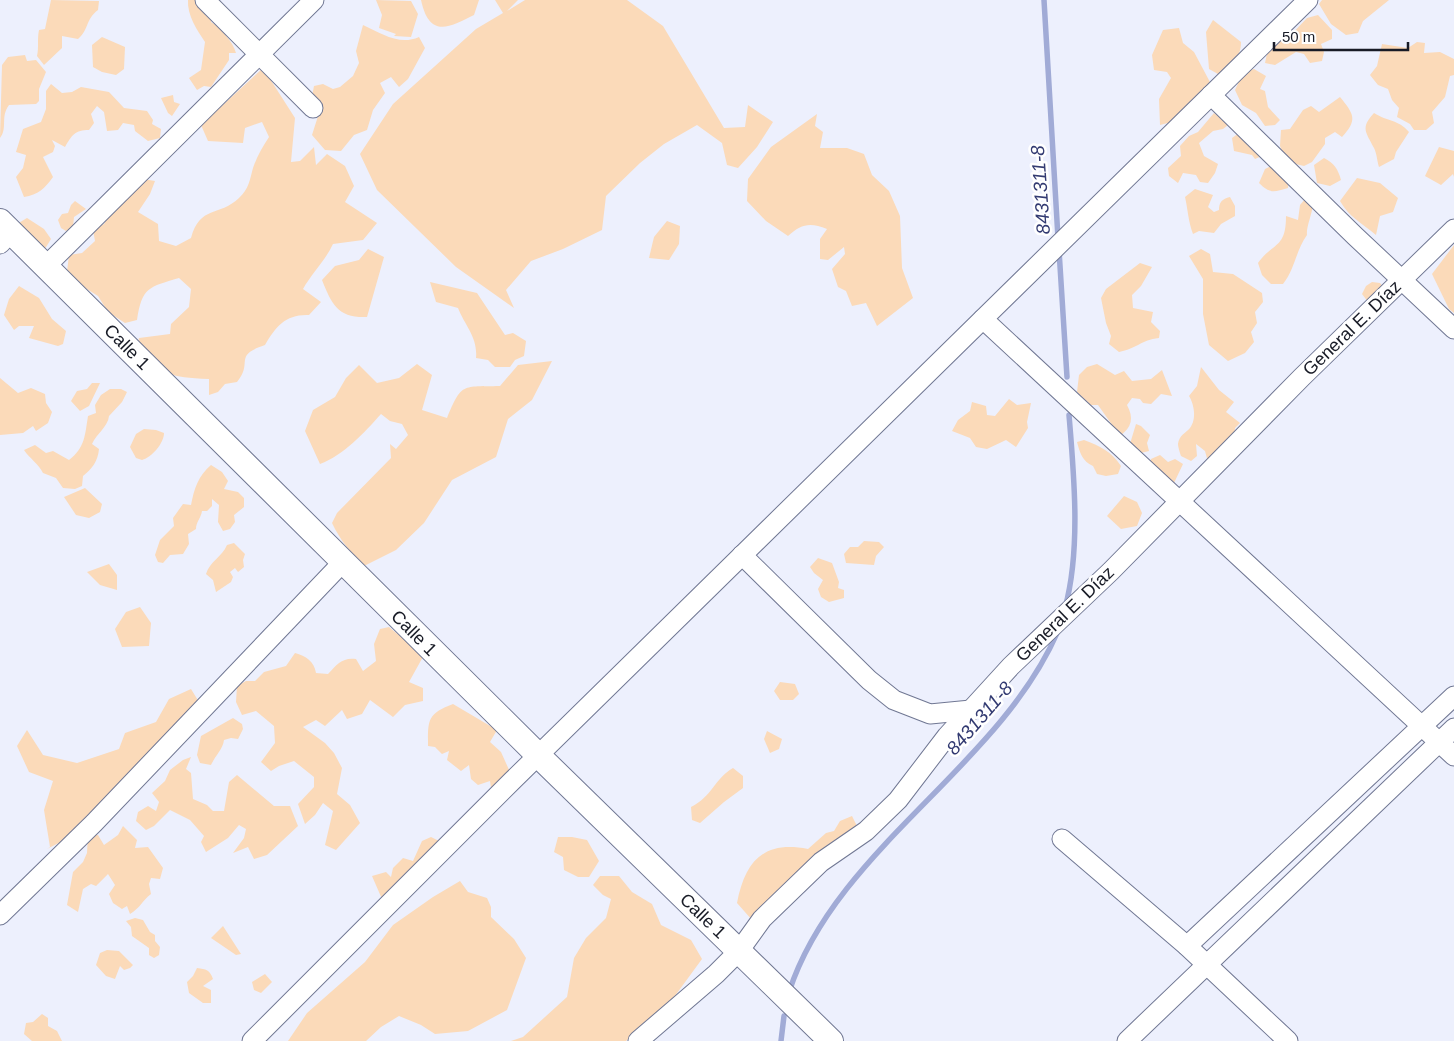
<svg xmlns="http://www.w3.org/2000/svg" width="1454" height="1041" font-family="Arial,sans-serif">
	<rect width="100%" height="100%" fill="#edf0fd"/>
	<g fill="#fbdab9">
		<path d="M51,0L99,1L98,10C85,20 89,30 78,39L62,36V48L44,65L37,56C39,47 37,40 39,30L45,29Z"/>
		<path d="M188,0H200L212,15L211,22C221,28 233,42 236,53H229V60L211,87L204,86L197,90L189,78L201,70L205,42C197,30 187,15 188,0Z"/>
		<polygon points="376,0 411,1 418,14 411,37 394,36 396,34 379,28 382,15"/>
		<path d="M421,0H479L474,15C447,29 429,37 421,0Z"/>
		<polygon points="495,0 518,0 507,11 525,0 627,0 663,26 724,128 745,127 748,105 773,122 757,147 738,168 727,165 722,143 697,125 664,144 640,163 606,196 602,230 563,249 531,261 506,290 514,308 456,267 377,190 360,154 393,104 476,29 503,13"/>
		<polygon points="1322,0 1389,0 1363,21 1358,33 1346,35 1331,24 1319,4"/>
		<polygon points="1318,15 1332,30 1332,39 1321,44 1324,52 1322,61 1310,63 1304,54 1296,52 1275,65 1265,63 1268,49 1277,39 1288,38 1307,18"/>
		<path d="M1213,20L1241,42C1241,58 1231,66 1218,74L1209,69L1206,32Z"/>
		<path d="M363,25C381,33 399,46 419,37L425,48L408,79L399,87L391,77L380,83L385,93L373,110L367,130L354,135L341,151L325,150L312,135L319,113L312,96L314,86L323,84L333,89L340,87L353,76L359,63L356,51Z"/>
		<polygon points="1179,28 1183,43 1194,52 1211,84 1179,120 1160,125 1159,99 1171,78 1167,72 1154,70 1152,55 1163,30"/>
		<polygon points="102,37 125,47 124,69 116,75 102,72 93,67 92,45"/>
		<polygon points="1417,42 1425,43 1424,53 1440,52 1454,59 1454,75 1450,76 1445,97 1432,112 1434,123 1426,130 1414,130 1410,124 1397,117 1399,108 1392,100 1388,89 1378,85 1370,75 1377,66 1382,44 1408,48"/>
		<path d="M25,55L27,61L36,60L46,72L39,89V101L36,104L9,105C0,117 8,128 0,138L2,65L8,57Z"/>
		<path d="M263,68L295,118L291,162L300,161L314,147L316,165L327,154L345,166L354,186L345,202L377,223L363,240L333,244C325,261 312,273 303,289L321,302L309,315C286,314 276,326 265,345C232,356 254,362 237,382L225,384L218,392L209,395V379C167,377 168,376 137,348L139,338L170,334L171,324L189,307L191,289L179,278C149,287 142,287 137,320L125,323L108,312L98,296L82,286L67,272L69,255L82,253L95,241L93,230L104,224L112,209L143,179L155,181L150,194L138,212L158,224L159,241L176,246L191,238C200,205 219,217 239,198C249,189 250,179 253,168C257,156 263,146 269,137L262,122L245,128L243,143L208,141L201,125Z"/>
		<polygon points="1254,69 1266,76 1260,89 1265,91 1268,107 1280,120 1275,125 1265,126 1256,113 1242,105 1235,90 1243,73"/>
		<path d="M51,84L62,93L72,92L81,87L109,92L124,108L147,111L153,120L152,124L161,129L160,138L148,141L135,131L134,125L123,123L118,130L107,131L104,112L97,106L91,114L94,123L89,130C75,130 72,135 65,147L52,140L55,146L53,152L43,157L53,177C45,188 38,195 24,197L16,177L23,168L26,155L16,152L23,129L41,122L46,109V91Z"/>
		<polygon points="173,95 174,102 180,104 172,116 168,113 161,98"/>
		<path d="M1340,97C1354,114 1358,120 1342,137L1335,132L1325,138V144L1312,162L1304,166L1287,162L1280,146L1281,130L1290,129L1303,110L1311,106L1319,112Z"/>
		<polygon points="1214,113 1228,125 1223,129 1213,131 1199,143 1204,156 1218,164 1215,173 1208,183 1200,182 1196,175 1183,173 1178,183 1169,176 1168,168 1181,156 1180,146 1189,136 1198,132"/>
		<path d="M1374,113C1388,122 1398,119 1409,132L1396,152L1394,159L1379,167C1377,161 1377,154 1374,148C1366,132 1360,128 1374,113Z"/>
		<path d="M817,114L815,126L823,132L820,148H847L864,154L872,175L889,191L900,216L902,268L913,298L877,326L866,303L852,306L846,291L838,287L832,269L845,254L844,247L828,260L820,259V239L827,229C810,222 801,224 788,236L766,221L747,201L748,179L771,147Z"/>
		<polygon points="1239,133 1262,156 1255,159 1252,155 1234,151 1232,138"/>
		<polygon points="1439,147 1454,151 1454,177 1453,174 1441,185 1425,176"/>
		<path d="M1324,158C1334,163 1338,169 1341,180L1330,186L1317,183L1314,165Z"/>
		<path d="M1275,164L1289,179L1288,188C1274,192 1270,194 1259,183L1265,169Z"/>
		<path d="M1357,178L1380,183L1398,198L1393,212L1380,216L1376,235C1362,223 1349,217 1340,201Z"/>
		<path d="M1195,189L1213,195L1208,207L1214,212L1219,210C1219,202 1222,199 1230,197L1235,206V216L1221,224L1214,233L1199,231L1193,234C1188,221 1188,210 1185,197Z"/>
		<path d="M1305,199L1313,204C1312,215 1306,227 1307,235C1296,250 1295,269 1283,284H1271L1262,275L1258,263C1273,242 1286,249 1286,216L1298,220L1300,205Z"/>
		<polygon points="75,201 86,209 74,217 73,227 66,231 61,228 58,220 62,214 68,213 71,205"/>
		<polygon points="27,218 44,229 51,239 43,252 17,224"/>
		<polygon points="667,221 680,226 679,244 669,260 649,258 654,237"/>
		<polygon points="1454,245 1454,313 1449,309 1432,274"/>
		<path d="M368,249L384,257L367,317C338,318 332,305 322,280L335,266L359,260Z"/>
		<polygon points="1201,249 1210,254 1213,272 1233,274 1262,293 1263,302 1255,312 1257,323 1251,332 1254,342 1245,353 1228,361 1209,345 1203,314 1203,279 1189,256"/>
		<path d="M1140,263L1152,267L1141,286L1132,295L1133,308L1153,312L1151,322L1160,331L1159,338C1141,340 1136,349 1119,352L1109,344L1111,336L1106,323L1101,298L1106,289Z"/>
		<path d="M430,282L477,293L505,335L513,333L526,341L524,356L515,360L510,367H495L488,360L476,358C478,337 465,326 458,308L436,302Z"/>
		<polygon points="1372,282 1380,283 1384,288 1368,302 1362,294 1366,286"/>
		<polygon points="19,286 39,298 52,319 66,331 63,344 58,346 29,338 34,326 19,326 14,330 4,315 9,299"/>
		<path d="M552,361L532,400L508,419L496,457L452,480L424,523L396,550L364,566C351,553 340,540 332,523L337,513L391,458L390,444L396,449L408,435L402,424L390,421L381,414C364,433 344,455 320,464L305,431L313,410L335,397L346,378L359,365L377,383L399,378L417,364L432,375L422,410L447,418C462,382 462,387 500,386L518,365Z"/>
		<path d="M1097,364L1115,375L1124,371L1132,381L1151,379L1162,370L1172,396L1161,394L1151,404L1143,403L1140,399L1132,398L1127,405C1134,418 1132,427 1120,436L1098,405H1091L1077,392L1079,375L1087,367Z"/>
		<path d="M1201,367L1219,390L1234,402L1226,412L1240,423L1235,428L1234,438L1208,462L1205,451L1196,444L1197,456L1191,461L1181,456C1180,453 1178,447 1178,444C1179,435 1186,433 1190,428C1197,419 1194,404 1189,396L1197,386Z"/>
		<polygon points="0,378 18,393 31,388 45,394 46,403 52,412 48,423 36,431 33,426 23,433 0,435"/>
		<polygon points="92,383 100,383 89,406 80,411 71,401 77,391 87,389"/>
		<path d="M110,389H121L127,392L122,402L109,416C108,427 96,434 92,444L99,449C98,461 92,469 83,476L82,486L75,489L63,488L56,478L43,473C38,463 30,459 24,450L35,445L46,453L53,451L69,460C85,448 85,435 88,416L96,413L95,405L101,395Z"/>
		<polygon points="1009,399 1017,405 1031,403 1027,422 1028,428 1016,447 1006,440 987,449 976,447 970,438 952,431 958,420 970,411 972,402 986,406 987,415 995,416"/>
		<polygon points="1136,424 1141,426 1150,435 1147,443 1149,451 1137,454 1129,447"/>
		<path d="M144,429L156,430L164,433C164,443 152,457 142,460L136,458L130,447L136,434Z"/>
		<path d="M1084,440C1100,446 1111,451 1121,466L1118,474L1106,476L1097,474L1093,466C1082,461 1080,453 1077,442Z"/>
		<polygon points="1160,455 1168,462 1175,459 1183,464 1174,483 1150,466 1151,459"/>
		<path d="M211,465L222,472L228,481L224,489L238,492L244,498V507L234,515L235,522L230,529L223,531L218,522L219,505L212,499V506L207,511H202C201,518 196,522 196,529L188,534L189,544L183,554L170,555L163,563L158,562L155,555L160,540L174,526L173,518L183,504L191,505C194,489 198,476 211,465Z"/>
		<polygon points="85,488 102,504 100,512 89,518 76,515 64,497"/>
		<polygon points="1124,496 1137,502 1142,513 1137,526 1121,529 1107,516"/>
		<polygon points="864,541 879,542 884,547 876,556 874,565 846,563 844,554 850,547 858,547"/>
		<path d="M234,543L245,554L243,560L244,567L238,572L235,568L230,572L233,577L231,582L216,592L213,580L206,574C210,561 222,557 227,545Z"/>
		<polygon points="818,558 832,563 839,582 838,588 844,590 844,598 829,602 821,597 818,589 823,580 814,573 810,567"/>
		<polygon points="109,564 117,575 117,590 100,585 87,572"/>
		<polygon points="140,607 151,623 149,646 122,647 115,629 126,612"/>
		<path d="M389,627C403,640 414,640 424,655L409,682L423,688V701L405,705L393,717L370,700L362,714L347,719L342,710L325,726L316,720L303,727L325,743L334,753L342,768L337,794L350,805L360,823L336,850L325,845L333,811L323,803L315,815L305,824L298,804L314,787V777L294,761L279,766L271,771L261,762L275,743L274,726L256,711L242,715L236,702L237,686L246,681H255L264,672L286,666L295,653C306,656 314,661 316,673L328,674C337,664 343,657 356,659L363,671L376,661L374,644L380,629Z"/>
		<polygon points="780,682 795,684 799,694 793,700 780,700 774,691"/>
		<polygon points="191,689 199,702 76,834 47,849 50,847 44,810 53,781 29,772 17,746 27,730 43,755 77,763 119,749 125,733 156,722 169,699"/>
		<path d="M453,704L497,730L490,742L501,752L510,772L492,795L490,781L478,785L471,779L469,765L461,771L447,760L449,751L442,754L435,747L428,746C428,720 427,714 453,704Z"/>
		<path d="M233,718L242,724L243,729L238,739L231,738L224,740C223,749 215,756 211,765L200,763L197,755L201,736Z"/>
		<polygon points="767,731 782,739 779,749 770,753 764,739"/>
		<polygon points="191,757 186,769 191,773 193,799 207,805 213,811 224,811 229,782 237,775 274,806 290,806 298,826 267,855 254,859 248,847 233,853 244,838 246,829 239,825 228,838 206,852 201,842 204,836 190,820 170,810 154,826 146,830 136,821 138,812 148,806 156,811 159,802 152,793 165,781 170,770 183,760"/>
		<path d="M733,768L743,776V788L724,802L700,823L692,820L691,807C712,797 715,778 733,768Z"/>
		<path d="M852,816L857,826L752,920L737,903C745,862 763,840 808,849L826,833L834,831L840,821Z"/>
		<path d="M123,826L137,840L135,848L148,847L163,868L160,879L151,878L149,884L151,894C142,901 140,908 130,914L127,906L122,909L113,903L109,894L115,885L108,874L96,886L91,884L83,889L78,912L67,905L73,872L83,862L87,853L88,834L98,835L104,845L118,835Z"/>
		<polygon points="431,837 439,841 439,848 382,899 372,876 386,872 391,877 393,868 403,858 413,861 422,841"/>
		<polygon points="558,837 572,837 587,840 599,861 589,877 578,877 564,870 563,857 554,852"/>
		<polygon points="600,876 619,876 632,892 652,904 661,925 691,940 702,959 669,1004 626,1041 511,1041 523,1037 567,997 574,958 586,938 606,918 611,899 603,895 593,885"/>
		<polygon points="460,881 468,892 487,898 491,907 491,917 514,939 526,958 507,1010 468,1031 435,1034 421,1025 399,1016 381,1027 366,1041 288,1041 307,1013 365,962 393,925 433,897"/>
		<polygon points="135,918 143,920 150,932 155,935 155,941 160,947 159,955 154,958 149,955 149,948 132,936 131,927 126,921"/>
		<polygon points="223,926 241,954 236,955 211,938"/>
		<polygon points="107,950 119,951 133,965 130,968 124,970 120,966 115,979 106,976 96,965 100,953"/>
		<path d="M197,968C206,969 210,970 213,979L203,986L211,990V1003H203L189,993L187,982L193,976Z"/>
		<polygon points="265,974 272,982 261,993 254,990 252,982"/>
		<polygon points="42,1014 48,1018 48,1026 57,1031 62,1041 32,1041 24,1034 26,1023 33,1022"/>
	</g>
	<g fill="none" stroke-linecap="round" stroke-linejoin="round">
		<g stroke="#a1abd6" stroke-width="5.5">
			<polyline points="1044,0 1058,238"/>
			<polyline points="1059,250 1067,377"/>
			<path d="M1065,608C1081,550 1074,475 1069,415"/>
			<path d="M789,992C836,848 999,768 1058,631"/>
			<polyline points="781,1041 784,1016"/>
		</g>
		<g stroke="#707793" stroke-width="21">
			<g id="minor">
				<polyline points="205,0 313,108"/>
				<polyline points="1211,95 1355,236 1454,329"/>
				<polyline points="0,244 11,232"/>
				<polyline points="45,267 314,0"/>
				<polyline points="983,319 1454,756"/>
				<polyline points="742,555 869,680 894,700 930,714 971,710"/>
				<polyline points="1062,839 1187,946 1288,1041"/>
				<polyline points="0,915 94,823 343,562"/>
				<polyline points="1187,946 1454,696"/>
				<polyline points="252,1041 512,781 1308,0"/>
				<polyline points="638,1041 716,974 739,951 762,919 821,862 866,831 898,800 947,736 1011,666 1111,571 1302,377 1454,229"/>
				<polyline points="1127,1041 1454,728"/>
			</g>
		</g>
		<g stroke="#707793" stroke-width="26">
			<polyline id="tertiary" points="0,221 545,762 831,1041"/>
		</g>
		<use href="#minor" stroke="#fff" stroke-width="19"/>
		<use href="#tertiary" stroke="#fff" stroke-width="24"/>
	</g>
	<g text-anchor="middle" stroke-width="5" stroke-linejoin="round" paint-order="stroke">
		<g font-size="18" fill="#181b26" stroke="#fff">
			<text transform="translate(1352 328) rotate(-44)" y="6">General E. Díaz</text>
			<text transform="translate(127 347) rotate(45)" y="6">Calle 1</text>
			<text transform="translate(1065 614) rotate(-44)" y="6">General E. Díaz</text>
			<text transform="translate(414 633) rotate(45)" y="6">Calle 1</text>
			<text transform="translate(703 916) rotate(44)" y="6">Calle 1</text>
		</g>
		<g font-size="19" font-style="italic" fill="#333b72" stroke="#fff">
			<text transform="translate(1040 190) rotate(-94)" y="7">8431311-8</text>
			<text transform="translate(979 718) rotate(-49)" y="7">8431311-8</text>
		</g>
	</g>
	<path d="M1274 42v8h134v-8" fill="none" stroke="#181b26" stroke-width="2.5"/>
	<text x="1282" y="42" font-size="15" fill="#181b26" stroke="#ffffff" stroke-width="4" paint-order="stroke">50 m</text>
</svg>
